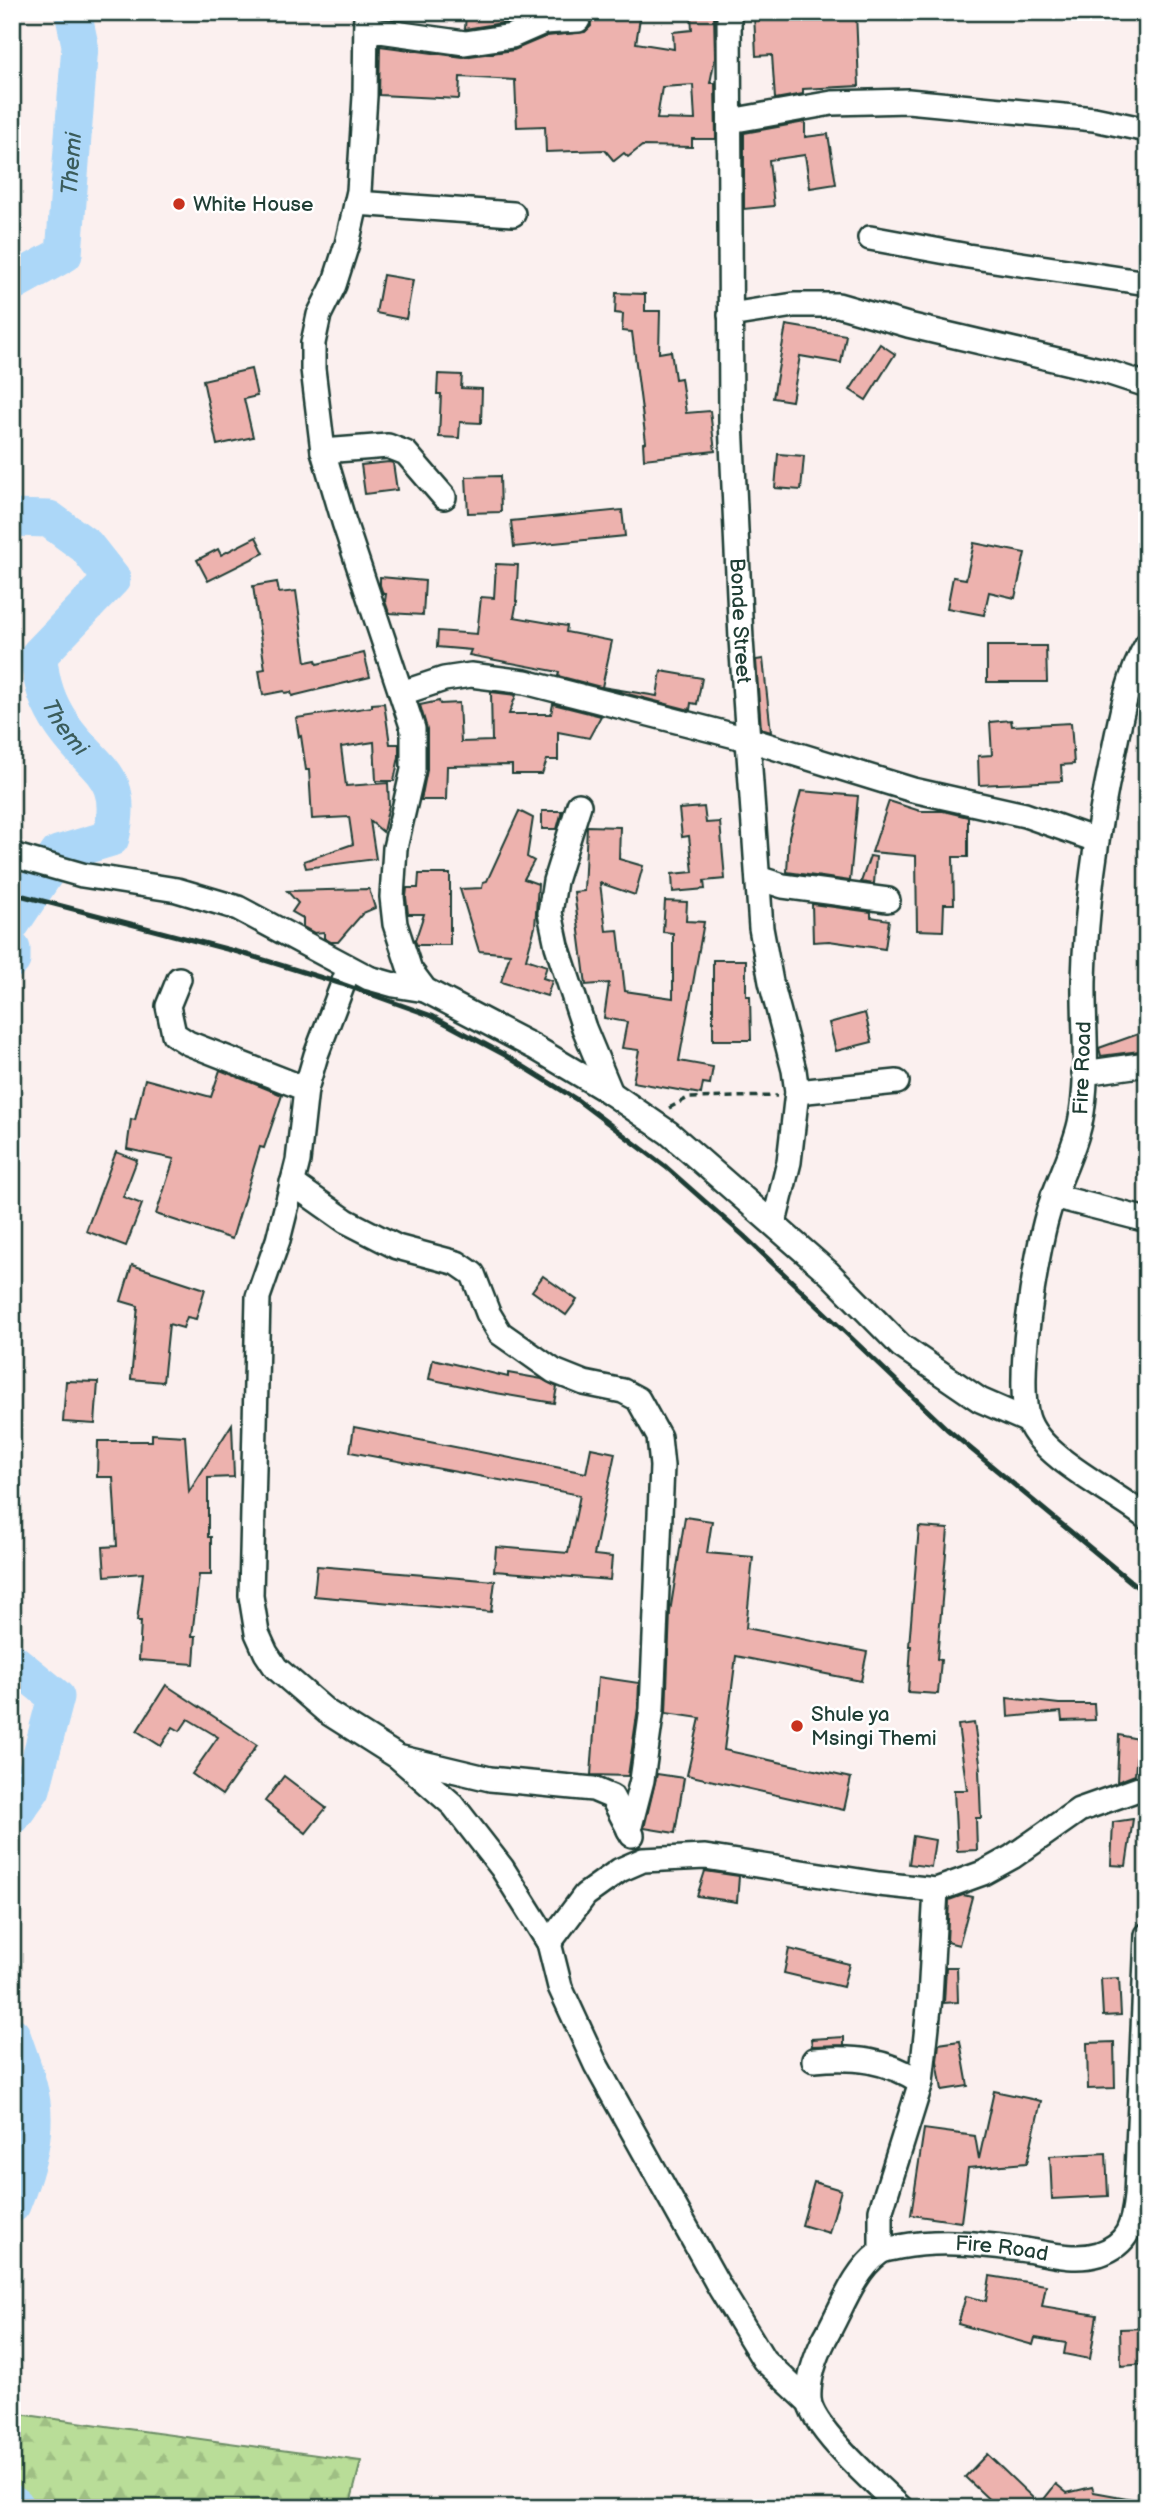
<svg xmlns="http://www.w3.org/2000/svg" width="1159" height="2520" font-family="'Balsamiq Sans',sans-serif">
	<defs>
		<pattern id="forest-firs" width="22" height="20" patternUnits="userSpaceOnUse" patternTransform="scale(1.75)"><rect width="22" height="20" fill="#b9dd98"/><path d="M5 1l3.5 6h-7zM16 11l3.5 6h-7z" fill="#9fbf84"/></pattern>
	</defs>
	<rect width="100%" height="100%" fill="#fbf0ef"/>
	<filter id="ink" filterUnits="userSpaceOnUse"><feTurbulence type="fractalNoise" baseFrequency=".0143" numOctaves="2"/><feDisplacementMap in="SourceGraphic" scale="14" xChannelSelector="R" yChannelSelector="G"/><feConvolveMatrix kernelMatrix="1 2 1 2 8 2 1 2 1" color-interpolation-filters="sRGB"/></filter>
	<g filter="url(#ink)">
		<polygon fill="url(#forest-firs)" stroke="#6c8d66" stroke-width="2" points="12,2413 361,2461 349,2508 12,2508"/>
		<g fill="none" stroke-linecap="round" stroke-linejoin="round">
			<g stroke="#acd7f8" stroke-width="37">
				<path id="s1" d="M12,283L64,254L80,45L73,12"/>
				<path id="s2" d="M12,518L49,519L86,546L112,579L39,655C40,680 48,705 63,726C94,771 127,773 111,838L58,854L12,923"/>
				<polyline points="12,949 12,960"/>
				<polyline points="12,1661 56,1697 32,1789 12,1817"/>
				<path d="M12,2035C18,2053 25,2070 29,2088C40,2127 27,2168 12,2205"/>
				<polyline points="12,2503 15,2505 15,2508"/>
			</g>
		</g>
		<g fill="#edb2ae" stroke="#1f3d34" stroke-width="2" fill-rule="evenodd">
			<polygon points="466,12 531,12 508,22 465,29"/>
			<path d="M590,12H641L636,43L674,49L673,32L692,30L691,15L714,13L715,58L710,83H715L716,139H692V147L642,146L628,157L624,153L614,161L605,150L546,152L545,126L517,127L515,80L460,77L459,99L379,95L380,46L463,57L514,50L547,36L585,32L591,26ZM693,85L695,120L657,119L662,87Z"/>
			<polygon points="781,12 856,12 859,86 803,89 803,94 775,99 772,55 756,56 754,14"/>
			<polygon points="805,122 805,137 828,134 836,184 810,188 805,155 769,160 774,206 744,209 744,133"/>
			<polygon points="383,275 413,280 406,319 376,313"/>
			<polygon points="616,293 645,294 645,311 660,311 659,353 671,351 675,379 681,378 686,413 710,411 715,451 644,459 643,443 646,442 632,332 622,331 623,314 615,313"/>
			<polygon points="786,325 846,335 841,363 800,356 792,401 773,398"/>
			<polygon points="880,344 895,354 866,400 850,390"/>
			<polygon points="251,369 257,396 244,399 253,437 217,445 203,380"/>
			<polygon points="438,374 462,375 461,388 482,389 481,423 460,422 459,438 439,437 441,394 437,394"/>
			<polygon points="778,454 804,456 801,490 775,488"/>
			<polygon points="389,462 393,463 397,490 365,494 361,465"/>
			<polygon points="500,476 501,512 468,513 466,477"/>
			<polygon points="622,510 625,536 514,547 511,521"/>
			<polygon points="256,537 264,553 208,581 197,560 218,549 221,555"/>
			<polygon points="974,543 1025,553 1015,598 989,592 984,615 947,608 953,577 966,579"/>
			<polygon points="496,564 518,565 516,601 517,601 514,617 567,626 566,632 612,641 602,687 657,696 661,671 702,678 697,704 691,703 690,710 558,676 559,672 469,655 471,650 437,647 438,631 477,634 481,597 494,598"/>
			<polygon points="380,577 425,581 423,615 389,613 385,601 386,594 383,594 380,585"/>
			<polygon points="277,582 279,593 296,591 306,662 316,660 317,664 364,653 370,677 292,696 291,692 285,693 284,691 263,695 259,670 265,669 253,586"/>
			<polygon points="987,646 1046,646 1047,682 987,682"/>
			<polygon points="763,659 771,732 761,729 756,660"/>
			<polygon points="491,692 516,695 509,714 551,714 553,704 601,716 589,738 558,732 558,760 547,760 542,774 512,774 512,765 447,766 446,800 421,800 427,770 427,729 420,705 439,701 440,704 459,703 461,742 492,741"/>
			<polygon points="384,703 390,744 399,744 399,757 394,781 376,781 374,742 341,747 346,786 388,783 389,805 383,832 370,821 376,859 306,868 304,861 353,844 349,817 312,819 309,770 306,770 301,736 299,737 296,718 372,707 372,704"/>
			<polygon points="1011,720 1012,726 1071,723 1074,764 1061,765 1062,781 979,785 978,756 992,755 990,722"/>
			<polygon points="801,791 858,796 850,881 787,872 789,836"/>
			<polygon points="889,801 920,811 943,811 968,817 968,857 953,857 954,904 944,904 943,931 917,930 916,856 872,852"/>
			<polygon points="704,807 706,823 720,822 725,879 704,881 705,889 673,892 672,874 693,872 689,836 682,837 679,809"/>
			<polygon points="519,811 533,818 527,857 534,861 524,879 538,884 535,927 526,959 547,966 543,978 552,981 547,996 501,982 510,954 479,951 460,889 482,888 483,882 487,881"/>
			<polygon points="542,811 562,811 557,829 542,829"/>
			<polygon points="587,826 620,827 619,859 643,866 635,895 600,883 606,931 618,930 625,991 673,998 673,933 663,932 665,901 687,902 686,921 704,922 679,1061 713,1067 710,1084 703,1083 701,1094 633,1082 639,1050 622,1048 627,1022 604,1018 609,983 586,985 574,892 584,891"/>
			<polygon points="870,856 876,857 874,884 861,882"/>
			<polygon points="419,874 450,874 450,945 417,945 415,941 424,914 408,914 406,897 407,888 418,888"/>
			<polygon points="369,889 375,908 363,913 338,942 331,942 324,938 324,932 314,933 303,927 303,918 292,912 298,903 287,891"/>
			<polygon points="812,904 871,912 871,917 889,920 885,949 829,941 813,942"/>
			<polygon points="713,960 746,960 746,996 750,996 751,1040 713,1040"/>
			<polygon points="865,1013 872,1042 836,1051 829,1023"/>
			<polygon points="1141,1033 1147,1050 1101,1056 1099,1048"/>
			<polygon points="220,1070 282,1095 264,1148 260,1147 232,1239 156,1214 174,1159 127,1149 131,1119 135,1120 145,1079 211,1097"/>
			<polygon points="116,1152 137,1160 123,1197 142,1204 126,1246 86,1231"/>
			<polygon points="132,1265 205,1289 196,1319 187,1317 183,1328 169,1324 163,1382 131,1379 138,1306 121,1301"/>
			<polygon points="543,1276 577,1300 566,1315 532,1291"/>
			<polygon points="433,1359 508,1377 508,1373 542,1379 557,1387 554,1403 490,1392 429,1379"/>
			<polygon points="66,1381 98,1382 95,1424 63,1422"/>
			<polygon points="232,1424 234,1477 208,1478 208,1537 211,1537 211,1575 199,1575 192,1636 196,1636 194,1664 139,1660 141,1621 137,1621 143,1573 105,1576 103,1547 117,1546 113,1477 97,1477 98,1441 152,1441 152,1434 185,1436 189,1492"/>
			<polygon points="354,1427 586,1473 591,1448 615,1453 594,1555 612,1557 610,1580 494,1571 496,1547 568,1553 580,1495 350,1452"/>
			<polygon points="685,1517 712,1521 707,1553 753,1557 746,1628 867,1652 861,1681 736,1656 724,1750 851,1778 844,1810 687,1775 700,1718 666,1713 670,1612"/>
			<polygon points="919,1527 948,1529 937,1659 941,1660 938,1694 908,1692 911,1646 909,1646"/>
			<polygon points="317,1566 495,1581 491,1612 314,1596"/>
			<polygon points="598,1677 639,1683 638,1708 628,1776 591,1775"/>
			<polygon points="166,1685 257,1745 222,1795 192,1774 218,1737 188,1719 180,1731 173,1727 161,1746 137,1731"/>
			<polygon points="1007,1698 1059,1704 1094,1704 1095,1720 1062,1721 1061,1712 1008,1717"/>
			<polygon points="974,1723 981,1769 979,1770 981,1818 976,1818 977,1850 957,1851 954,1790 967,1790 958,1725"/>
			<polygon points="1119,1735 1138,1739 1135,1775 1117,1782"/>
			<polygon points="657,1774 684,1778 675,1833 644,1828"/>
			<polygon points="284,1776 326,1808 306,1833 265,1801"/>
			<polygon points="1133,1819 1126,1866 1111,1865 1113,1822"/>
			<polygon points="913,1836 935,1840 931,1867 909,1864"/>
			<polygon points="705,1871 739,1876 737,1902 697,1896"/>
			<polygon points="963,1895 972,1897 959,1945 947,1942 949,1900"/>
			<polygon points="789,1949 849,1964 843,1987 784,1973"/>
			<polygon points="946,1967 957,1967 958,2002 944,2003"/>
			<polygon points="1119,1978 1121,2015 1103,2016 1101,1979"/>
			<polygon points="844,2037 844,2045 812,2046 811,2039"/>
			<polygon points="960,2041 968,2086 942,2090 937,2061 939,2044"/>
			<polygon points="1114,2042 1115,2088 1088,2089 1087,2043"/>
			<polygon points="994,2091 1041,2101 1027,2163 968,2168 961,2222 911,2215 924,2129 975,2136 979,2159"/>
			<polygon points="1106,2153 1108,2196 1052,2199 1050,2156"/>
			<polygon points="814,2182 841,2190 829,2233 802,2225"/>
			<polygon points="990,2276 1046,2285 1042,2306 1097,2315 1090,2359 1064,2354 1066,2343 1035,2338 1033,2345 958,2324 966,2296 986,2301"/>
			<polygon points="1147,2328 1147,2364 1121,2366 1120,2329"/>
			<polygon points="987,2454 1036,2501 1044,2499 1056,2484 1067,2493 1092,2487 1094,2492 1133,2499 1132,2508 998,2508 965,2477"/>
		</g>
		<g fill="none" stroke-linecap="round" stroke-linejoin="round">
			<g stroke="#1f3d34" stroke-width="28">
				<g id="street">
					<polyline points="366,12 365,96 359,191 347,244 334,285 319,315 313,343 313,369 323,451 344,522 413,729 413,770 395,848 392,897 395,924 410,970 425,990 534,1047 611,1093 669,1133 829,1273 901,1346 980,1400 1028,1421"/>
					<path id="s3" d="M729,12L731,421L741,639L761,928L771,982L794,1070L797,1092L789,1162L774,1223"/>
					<polyline points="366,29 465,43 512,36 544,22 578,20"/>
					<polyline points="730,121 832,103 908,101 1094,119 1147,130"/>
					<polyline points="356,203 513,214"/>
					<polyline points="870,238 968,256 1147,283"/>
					<polyline points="730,315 794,305 838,305 908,325 1104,371 1147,385"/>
					<polyline points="323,451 388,446 406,453 444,497"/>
					<path d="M1147,644C1127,678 1121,716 1113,755C1097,829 1086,904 1084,980C1083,1027 1090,1077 1080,1123C1073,1154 1057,1182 1048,1213C1036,1252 1014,1386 1029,1422C1044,1459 1115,1492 1147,1518"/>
					<polyline points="402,693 444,679 471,675 525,682 747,739 913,790 1025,815 1096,840"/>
					<polyline points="579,805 555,881 550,913 557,946 584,1028 611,1093"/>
					<polyline points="12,855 82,875 177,890 238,908 369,978 394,985 425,990"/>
					<polyline points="758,878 783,886 888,900"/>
					<polyline points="349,968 316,1055 306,1089 298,1161 278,1240 258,1297 251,1596 257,1633 266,1653 276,1668 327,1712 398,1757 453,1805 502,1868 549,1943 560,1987 596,2065 720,2288 764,2360 809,2402"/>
					<polyline points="179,979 168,1006 174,1034 188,1043 306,1089"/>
					<polyline points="1084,1073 1147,1064"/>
					<polyline points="797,1092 897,1082"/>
					<polyline points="292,1183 346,1221 397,1247 457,1263 473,1274 488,1313 500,1333 554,1371 584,1383 623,1391 638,1399 659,1437 662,1466 652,1709 642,1780 629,1830"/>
					<polyline points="1053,1196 1147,1220"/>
					<polyline points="402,1758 490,1779 593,1789 612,1797 632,1835"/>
					<polyline points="549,1943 585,1895 620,1870 643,1860 705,1857 879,1884 936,1890 983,1873 1012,1857 1079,1810 1147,1786"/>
					<path d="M814,2060C854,2056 887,2060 921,2082"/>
					<polyline points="881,2251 881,2210 921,2082 930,1998 936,1890"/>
					<path id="s4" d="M901,2508C879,2487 811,2428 809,2399C808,2379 816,2356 825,2338C841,2311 853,2272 879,2253C884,2249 892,2249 899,2247C942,2239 982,2244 1026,2250C1050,2254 1075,2261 1099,2254C1129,2244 1133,2225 1136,2196L1147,1935"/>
				</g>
			</g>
			<polyline stroke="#1f3d34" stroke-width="3.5" stroke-dasharray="7 5" stroke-linecap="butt" points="669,1108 688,1098 777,1096"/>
			<use href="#street" stroke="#fff" stroke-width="23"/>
			<polyline stroke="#1f3d34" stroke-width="5" points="12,893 238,952 342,984 432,1016 505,1055 576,1099 666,1167 744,1236 947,1429 1147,1595"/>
		</g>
	</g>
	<g fill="#c8321e" stroke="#fff" stroke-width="2.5">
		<circle cx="179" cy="204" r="7"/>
		<circle cx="797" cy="1726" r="7"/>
	</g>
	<g text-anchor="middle" stroke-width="5" stroke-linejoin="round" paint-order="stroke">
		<g font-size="21" fill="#1f3d34" stroke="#fff" text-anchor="start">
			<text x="193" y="211">White House</text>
			<text x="811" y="1721">Shule ya<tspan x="811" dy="24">Msingi Themi</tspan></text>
		</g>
		<g font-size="21" fill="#1f3d34" stroke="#fff">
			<text dy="7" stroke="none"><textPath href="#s3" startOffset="609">Bonde Street</textPath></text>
			<text transform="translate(1082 1068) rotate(-88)" y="7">Fire Road</text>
			<text dy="7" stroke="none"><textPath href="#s4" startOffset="434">Fire Road</textPath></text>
		</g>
		<g font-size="23" font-style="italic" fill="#3b5c5b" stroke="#fff">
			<text dy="8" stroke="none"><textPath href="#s1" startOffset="150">Themi</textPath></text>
			<text dy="8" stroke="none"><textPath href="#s2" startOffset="308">Themi</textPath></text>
		</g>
	</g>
	<rect width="1159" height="2520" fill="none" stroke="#fff" stroke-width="42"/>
	<rect x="21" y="21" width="1117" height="2478" fill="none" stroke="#1f3d34" stroke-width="2.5" filter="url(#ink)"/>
</svg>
